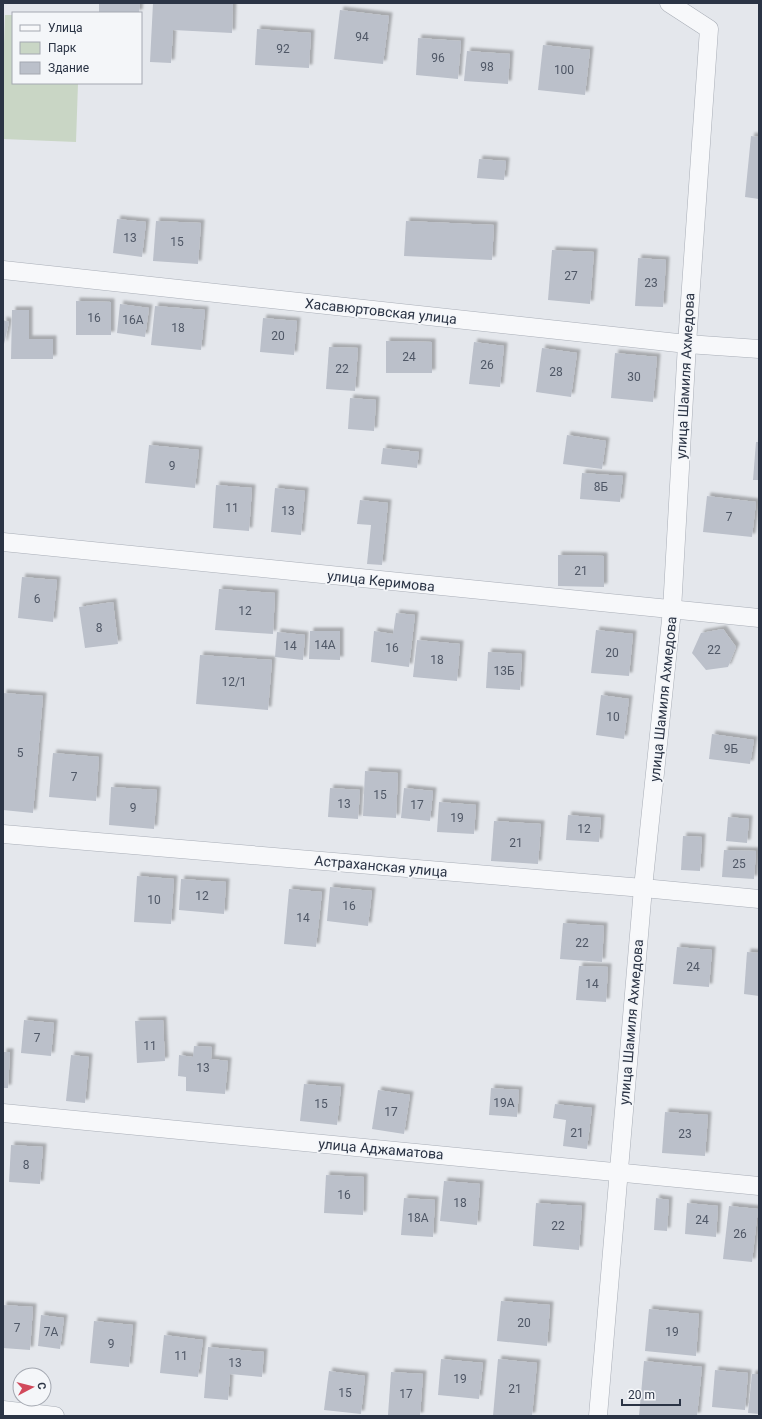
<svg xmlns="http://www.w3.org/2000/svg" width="762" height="1419" font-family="Roboto,sans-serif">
	<defs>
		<filter id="shadow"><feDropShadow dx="3.5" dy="-3.5" stdDeviation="1" flood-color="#0004"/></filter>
	</defs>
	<rect width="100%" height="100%" fill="#e4e7ec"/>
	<polygon fill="#c9d6c5" points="5,15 13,15 13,83 78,83 76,142 3,139 3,72"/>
	<g fill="#bbc0ca" filter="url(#shadow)">
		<polygon points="99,3 140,3 139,13 99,13"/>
		<polygon points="153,3 233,3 232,33 173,30 171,63 150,62"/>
		<polygon points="340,10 389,16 383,64 334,59"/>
		<polygon points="257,29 311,33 309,68 255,65"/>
		<polygon points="418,38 461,41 458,79 416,75"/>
		<polygon points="543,45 590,50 585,95 538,90"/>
		<polygon points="467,51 510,54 508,84 464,81"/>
		<polygon points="751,136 759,137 759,199 745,197"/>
		<polygon points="479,159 506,161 504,180 477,178"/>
		<polygon points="117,219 146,222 142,257 113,253"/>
		<polygon points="156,221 201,223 198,264 153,261"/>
		<polygon points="406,221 494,225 492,260 404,256"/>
		<polygon points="552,250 594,252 590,304 548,300"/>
		<polygon points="638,258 666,260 663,307 635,306"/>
		<polygon points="76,301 111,302 111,335 76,335"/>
		<polygon points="120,304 149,308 145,337 117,333"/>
		<polygon points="155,306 205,310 201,350 151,345"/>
		<polygon points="12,310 29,310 29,339 53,339 53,359 11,359"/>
		<polygon points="263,318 297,321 294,355 260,352"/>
		<polygon points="3,320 9,322 4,344 3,344"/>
		<polygon points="386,341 432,342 432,373 386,373"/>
		<polygon points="474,342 504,346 500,387 469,384"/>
		<polygon points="329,347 358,348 355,391 326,389"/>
		<polygon points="542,348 577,353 571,397 536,392"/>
		<polygon points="615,353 657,357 653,402 611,398"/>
		<polygon points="350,398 376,400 374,431 348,429"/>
		<polygon points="567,435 606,441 602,469 563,464"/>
		<polygon points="756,442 759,442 759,480 753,480"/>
		<polygon points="149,445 199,450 195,488 145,483"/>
		<polygon points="383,448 419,452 417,468 381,464"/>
		<polygon points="582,473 623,476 620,502 580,499"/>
		<polygon points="216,485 252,488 249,531 213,528"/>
		<polygon points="275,488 305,491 301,535 271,532"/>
		<polygon points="707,496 756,502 752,537 703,532"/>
		<polygon points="360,500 388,503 382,565 367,564 371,525 357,524"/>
		<polygon points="558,555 604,556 604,587 558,586"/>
		<polygon points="22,577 57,580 53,622 18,618"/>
		<polygon points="219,589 275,593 273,634 215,630"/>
		<polygon points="113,602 118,644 85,648 79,607"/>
		<polygon points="396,613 415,615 409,667 371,662 374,631 393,634"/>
		<polygon points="723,629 736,647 728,667 706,670 692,653 701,633"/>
		<polygon points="596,630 633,634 629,676 591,673"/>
		<polygon points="310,631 340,631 340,660 309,659"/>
		<polygon points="277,632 305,635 303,660 275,657"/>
		<polygon points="417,640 460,644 457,681 413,677"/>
		<polygon points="488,652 522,654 520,690 486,688"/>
		<polygon points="200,655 272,660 268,710 196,704"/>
		<polygon points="3,693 43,696 33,813 3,810"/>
		<polygon points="601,695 629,699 624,739 596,735"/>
		<polygon points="712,734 754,740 750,764 709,759"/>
		<polygon points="53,753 99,757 96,801 49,797"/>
		<polygon points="365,771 398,773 396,818 363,816"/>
		<polygon points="111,787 157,790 154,829 109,825"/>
		<polygon points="330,788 360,790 358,819 328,817"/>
		<polygon points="404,788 433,791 430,821 401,818"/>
		<polygon points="439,802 476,805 474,834 437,832"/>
		<polygon points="568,815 601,818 599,842 566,840"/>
		<polygon points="728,817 749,819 747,843 726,841"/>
		<polygon points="494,821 541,824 538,864 491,861"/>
		<polygon points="683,836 702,837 700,871 681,870"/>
		<polygon points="724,850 756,851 754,879 722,877"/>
		<polygon points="137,876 174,879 171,924 134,922"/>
		<polygon points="181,879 226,882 224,914 179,910"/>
		<polygon points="330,887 372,891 368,926 327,921"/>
		<polygon points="289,889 322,892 316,947 284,944"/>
		<polygon points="563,923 604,926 602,962 560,959"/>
		<polygon points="677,947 712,950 709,987 673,984"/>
		<polygon points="747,952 759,953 759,996 744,994"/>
		<polygon points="579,966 608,967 606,1002 576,1000"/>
		<polygon points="24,1020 54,1023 51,1056 21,1053"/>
		<polygon points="163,1020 165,1061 137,1063 135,1021"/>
		<polygon points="194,1046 212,1047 211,1059 228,1061 225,1094 186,1091 186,1077 178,1076 179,1055 193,1057"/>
		<polygon points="3,1052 10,1052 8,1088 3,1088"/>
		<polygon points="71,1055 89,1057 85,1103 66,1101"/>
		<polygon points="304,1084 341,1087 337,1125 300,1121"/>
		<polygon points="491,1088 519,1090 517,1117 489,1115"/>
		<polygon points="378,1090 410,1095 404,1134 372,1129"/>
		<polygon points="555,1104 592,1108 587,1149 563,1146 566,1120 553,1118"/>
		<polygon points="665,1112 708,1115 705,1156 662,1153"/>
		<polygon points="11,1145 43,1147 40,1184 9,1182"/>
		<polygon points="326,1175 364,1177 363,1215 324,1213"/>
		<polygon points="444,1181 480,1184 477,1225 440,1221"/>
		<polygon points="404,1198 435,1200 433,1237 401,1235"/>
		<polygon points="656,1198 669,1200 667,1231 654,1230"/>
		<polygon points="536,1203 582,1206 579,1250 533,1246"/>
		<polygon points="687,1203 718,1206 716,1237 685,1234"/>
		<polygon points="729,1206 758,1209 752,1262 723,1259"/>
		<polygon points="501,1301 550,1305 547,1346 497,1341"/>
		<polygon points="3,1305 33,1307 30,1350 3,1348"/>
		<polygon points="649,1309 699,1314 696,1356 645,1351"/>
		<polygon points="41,1315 64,1318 60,1349 38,1346"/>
		<polygon points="94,1321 133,1325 129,1367 90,1363"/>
		<polygon points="164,1335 203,1340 198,1377 160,1373"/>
		<polygon points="208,1347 264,1352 262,1377 230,1374 228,1400 204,1398"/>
		<polygon points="441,1359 483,1363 479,1399 438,1395"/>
		<polygon points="498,1359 537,1363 532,1416 493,1416"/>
		<polygon points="644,1361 702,1367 697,1416 639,1416"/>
		<polygon points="715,1370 748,1373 745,1410 712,1407"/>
		<polygon points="329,1371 365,1376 361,1414 324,1410"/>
		<polygon points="391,1372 423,1374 420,1416 388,1415"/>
		<polygon points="752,1374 759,1374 759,1414 748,1413"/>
	</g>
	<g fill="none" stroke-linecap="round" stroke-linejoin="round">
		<g stroke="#a9aeb7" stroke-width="19">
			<g id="street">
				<polyline points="3,270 687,344 759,349"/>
				<polyline points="3,542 759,618"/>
				<polyline points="3,834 643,888 759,899"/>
				<polyline points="3,1113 759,1186"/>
				<polyline points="3,1410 55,1416"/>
				<polyline points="598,1416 643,888 672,610 687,344 709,29 669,3"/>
			</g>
		</g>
		<use href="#street" stroke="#f7f8fa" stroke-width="18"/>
	</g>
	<g text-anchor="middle" stroke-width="3.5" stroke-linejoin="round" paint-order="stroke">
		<g font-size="12" fill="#4f5766">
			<text x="362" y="41">94</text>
			<text x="283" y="53">92</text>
			<text x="438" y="62">96</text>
			<text x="487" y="71">98</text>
			<text x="564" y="74">100</text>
			<text x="130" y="242">13</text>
			<text x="177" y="246">15</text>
			<text x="571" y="280">27</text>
			<text x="651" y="287">23</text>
			<text x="94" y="322">16</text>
			<text x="133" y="324">16А</text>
			<text x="178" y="332">18</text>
			<text x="278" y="340">20</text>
			<text x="409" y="361">24</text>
			<text x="487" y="369">26</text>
			<text x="342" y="373">22</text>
			<text x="556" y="376">28</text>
			<text x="634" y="381">30</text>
			<text x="172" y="470">9</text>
			<text x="601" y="491">8Б</text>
			<text x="232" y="512">11</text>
			<text x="288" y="515">13</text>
			<text x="729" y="521">7</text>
			<text x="581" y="575">21</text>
			<text x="37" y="603">6</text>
			<text x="245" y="615">12</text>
			<text x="99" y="632">8</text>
			<text x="325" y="649">14А</text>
			<text x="290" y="650">14</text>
			<text x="392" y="652">16</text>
			<text x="714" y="654">22</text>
			<text x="612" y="657">20</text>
			<text x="437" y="664">18</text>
			<text x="504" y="675">13Б</text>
			<text x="234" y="686">12/1</text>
			<text x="613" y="721">10</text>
			<text x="731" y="753">9Б</text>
			<text x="20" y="757">5</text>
			<text x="74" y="781">7</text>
			<text x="380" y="799">15</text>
			<text x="344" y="808">13</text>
			<text x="417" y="809">17</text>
			<text x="133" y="812">9</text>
			<text x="457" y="822">19</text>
			<text x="584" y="833">12</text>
			<text x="516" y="847">21</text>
			<text x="739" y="868">25</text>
			<text x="202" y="900">12</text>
			<text x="154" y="904">10</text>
			<text x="349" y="910">16</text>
			<text x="303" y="922">14</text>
			<text x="582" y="947">22</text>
			<text x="693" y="971">24</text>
			<text x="592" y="988">14</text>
			<text x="37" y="1042">7</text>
			<text x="150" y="1050">11</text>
			<text x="203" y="1072">13</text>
			<text x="504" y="1107">19А</text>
			<text x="321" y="1108">15</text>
			<text x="391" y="1116">17</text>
			<text x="577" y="1137">21</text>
			<text x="685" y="1138">23</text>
			<text x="26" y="1169">8</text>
			<text x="344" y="1199">16</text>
			<text x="460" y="1207">18</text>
			<text x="418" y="1222">18А</text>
			<text x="702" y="1224">24</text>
			<text x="558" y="1230">22</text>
			<text x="740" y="1238">26</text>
			<text x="524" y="1327">20</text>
			<text x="17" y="1332">7</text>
			<text x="51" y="1336">7А</text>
			<text x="672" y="1336">19</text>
			<text x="111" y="1348">9</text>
			<text x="181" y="1360">11</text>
			<text x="235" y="1367">13</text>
			<text x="460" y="1383">19</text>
			<text x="515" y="1393">21</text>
			<text x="345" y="1397">15</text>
			<text x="406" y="1398">17</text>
		</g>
		<g font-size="14" fill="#2b3445" stroke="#f4f6f9">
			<text transform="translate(381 311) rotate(6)" y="5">Хасавюртовская улица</text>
			<text transform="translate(685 376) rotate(-87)" y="5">улица Шамиля Ахмедова</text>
			<text transform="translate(381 581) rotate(6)" y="5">улица Керимова</text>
			<text transform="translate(663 699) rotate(-84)" y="5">улица Шамиля Ахмедова</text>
			<text transform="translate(381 866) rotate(5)" y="5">Астраханская улица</text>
			<text transform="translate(631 1022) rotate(-85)" y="5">улица Шамиля Ахмедова</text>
			<text transform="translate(381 1149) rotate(5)" y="5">улица Аджаматова</text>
		</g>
	</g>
	<rect width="762" height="1419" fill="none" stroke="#2b3445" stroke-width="8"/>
	<rect x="12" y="12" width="130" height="72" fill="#f4f6f9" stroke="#a4a8b1"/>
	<rect x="20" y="25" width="20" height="6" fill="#f7f8fa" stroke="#a4a8b1"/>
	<text x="48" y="32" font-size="12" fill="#2b3445">Улица</text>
	<rect x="20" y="42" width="20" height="12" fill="#c9d6c5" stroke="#a4a8b1"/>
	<text x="48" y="52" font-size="12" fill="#2b3445">Парк</text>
	<rect x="20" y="62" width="20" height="12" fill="#bbc0ca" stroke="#a4a8b1"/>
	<text x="48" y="72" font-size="12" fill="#2b3445">Здание</text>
	<g transform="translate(32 1387) rotate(83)"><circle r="19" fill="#f4f6f9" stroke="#a4a8b1"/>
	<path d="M0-3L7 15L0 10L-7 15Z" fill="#d1495b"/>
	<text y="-6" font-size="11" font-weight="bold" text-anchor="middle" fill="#2b3445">С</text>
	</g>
	<path d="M622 1399v6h58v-6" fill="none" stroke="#2b3445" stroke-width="2"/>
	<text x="628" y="1399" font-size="12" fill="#2b3445" stroke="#f4f6f9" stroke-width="3" paint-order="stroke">20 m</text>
</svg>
